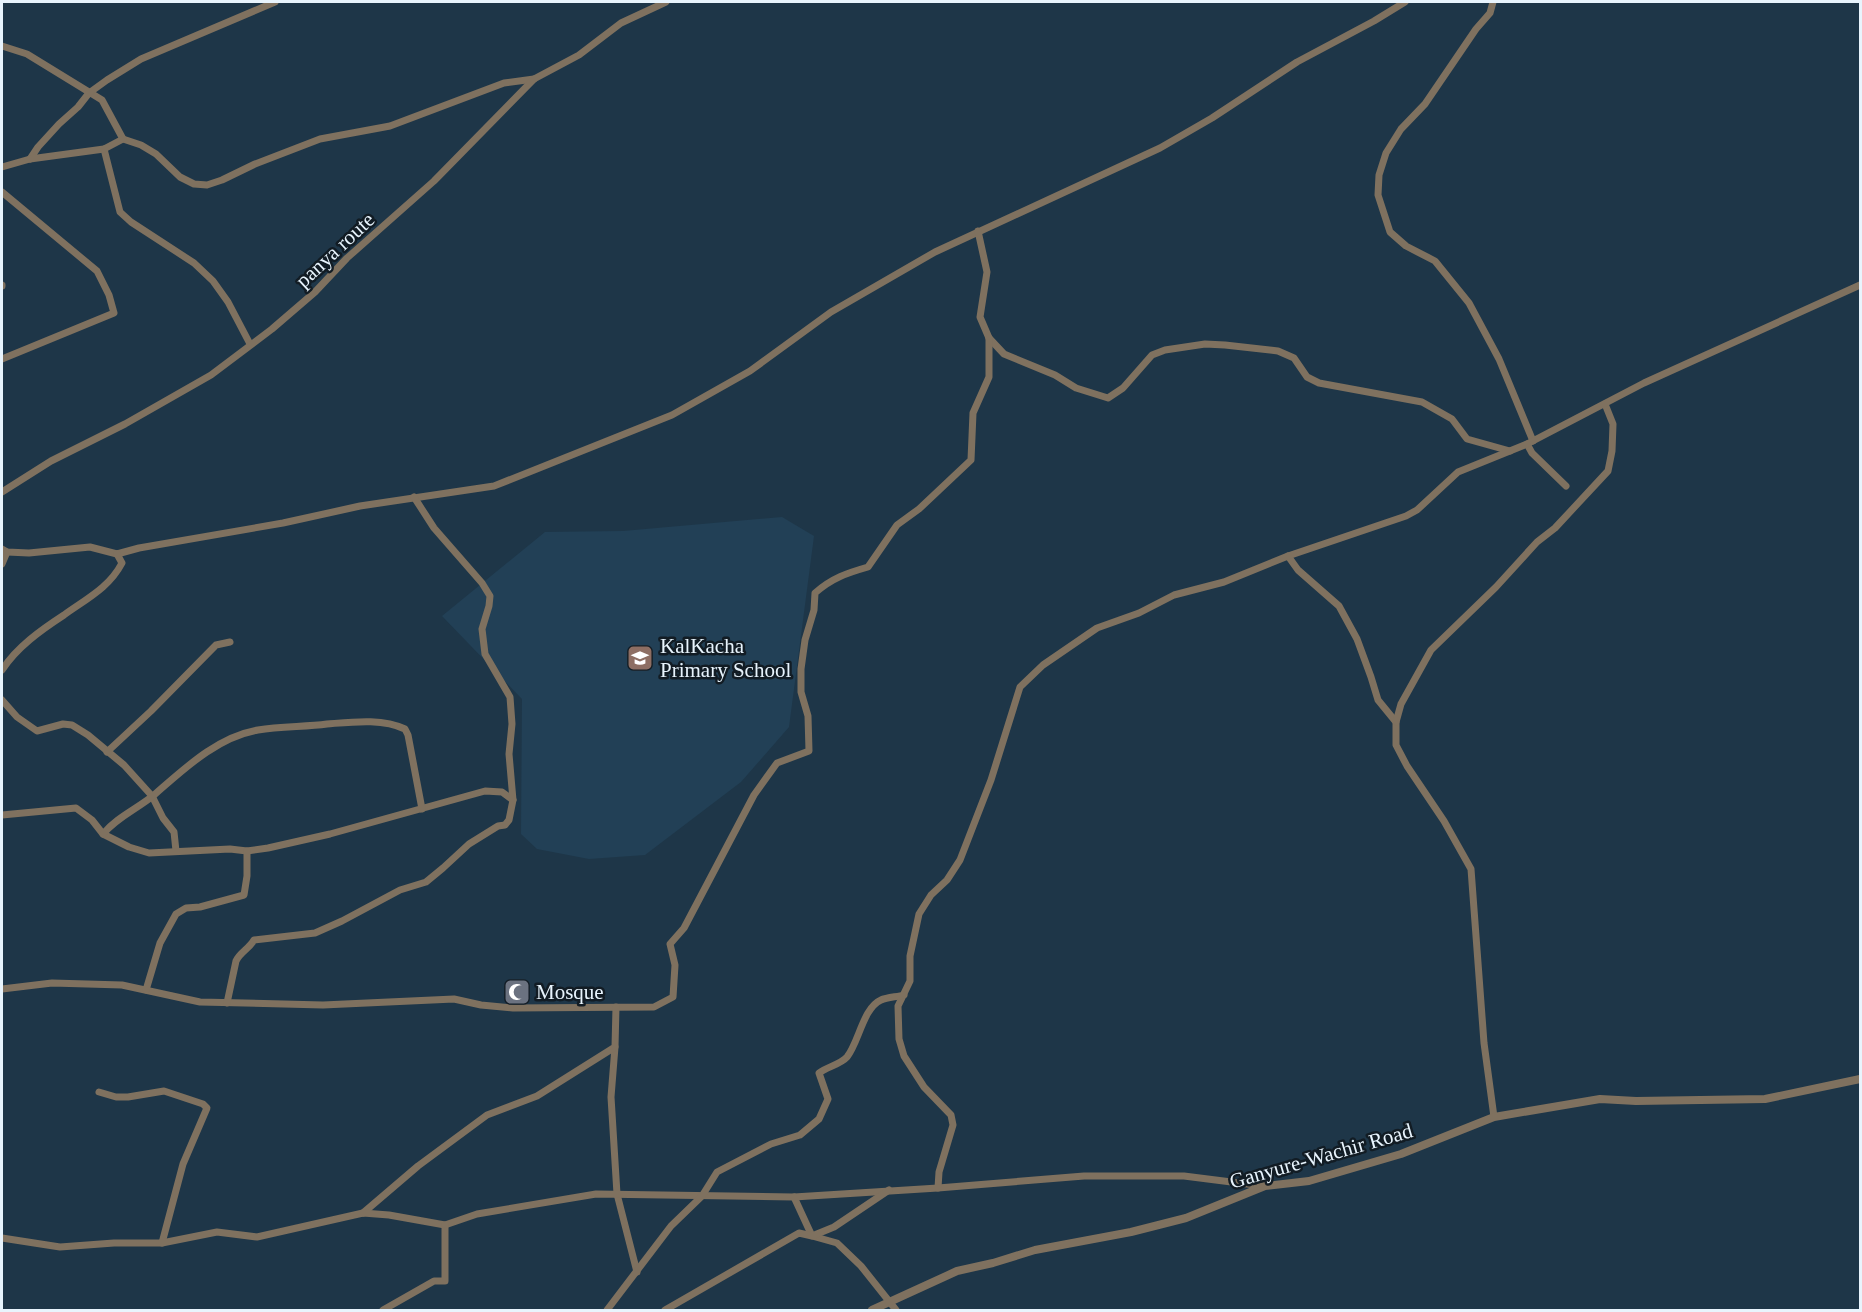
<svg xmlns="http://www.w3.org/2000/svg" width="1862" height="1312" font-family="Georgia,serif">
	<rect width="100%" height="100%" fill="#1e3648"/>
	<polygon fill="#224056" points="782,517 814,536 789,727 741,782 645,855 589,859 537,849 521,834 522,699 442,616 545,532 623,531"/>
	<g fill="none" stroke-linecap="round" stroke-linejoin="round">
		<g stroke="#7f715f" stroke-width="7">
			<polyline points="1493,2 1490,13 1476,29 1425,104 1401,129 1386,153 1379,175 1378,195 1390,232 1406,246 1435,261 1469,303 1499,359 1533,441"/>
			<polyline points="2,46 27,54 102,100 123,139 141,145 156,154 180,177 194,184 207,185 222,180 255,164 320,139 390,126 504,83 534,79"/>
			<polyline points="104,149 120,212 131,222 194,263 213,281 228,302 250,344"/>
			<polyline points="30,159 38,147 59,124 78,107 89,93 107,80 141,59 275,2"/>
			<polyline points="2,167 30,159 104,149 123,139"/>
			<polyline points="2,192 97,271 109,295 114,313 2,359"/>
			<polyline points="2,285 2,286"/>
			<polyline points="989,338 1004,354 1055,375 1076,388 1108,398 1123,388 1152,355 1165,350 1205,344 1225,345 1278,351 1294,358 1307,377 1319,383 1422,402 1452,419 1467,439 1510,451"/>
			<polyline points="1527,444 1532,453 1566,486"/>
			<polyline points="2,492 51,461 125,424 211,375 272,329 315,292 347,258 434,181 534,79 579,55 621,23 666,2"/>
			<polyline points="2,549 7,552 29,553 90,547 117,554 139,548 283,523 360,506 494,486 672,415 750,371 831,312 935,252 1160,148 1212,118 1297,62 1374,21 1405,2"/>
			<polyline points="1288,556 1298,570 1339,606 1357,639 1371,677 1378,700 1396,722 1396,745 1407,766 1444,821 1471,869 1484,1043 1494,1117"/>
			<polyline points="2,564 7,552"/>
			<path d="M2,670C17,647 41,630 64,615C86,599 109,588 122,563L117,554"/>
			<polyline points="2,700 17,717 37,731 63,724 72,725 88,735 124,765 152,796 163,818 174,832 176,851"/>
			<polyline points="1396,722 1401,704 1431,650 1496,587 1537,542 1555,528 1608,471 1612,451 1613,424 1605,404"/>
			<polyline points="107,752 151,711 216,645 230,642"/>
			<polyline points="2,815 76,808 92,820 103,834 129,847 149,853 230,849 247,851 268,848 330,834 485,791 502,792 513,800"/>
			<path d="M103,834C117,817 137,809 154,795C184,769 217,737 258,730C281,726 305,727 327,724C352,722 382,718 405,729L408,735L422,809"/>
			<path d="M2,989L52,983L122,985L200,1002L323,1005L454,999L481,1005L513,1008L654,1007L673,997L675,965L670,944L684,928L754,795L777,763L809,751L808,716L801,692V669L805,640L814,610L815,593C832,578 847,573 868,567L897,525L919,509L971,460L973,413L989,377V338L980,317L987,272L978,231"/>
			<polyline points="146,990 160,943 176,914 186,908 200,907 244,895 247,876 247,851"/>
			<path d="M227,1003L236,961C240,952 249,949 254,940L315,933L342,921L400,890L426,882L443,868L469,844L498,826L505,825L509,820L513,800L509,754L512,724L510,697L485,654L482,629L489,606L490,596L482,583L434,528L414,497"/>
			<polyline points="615,1047 611,1097 617,1194 637,1272"/>
			<polyline points="99,1092 116,1097 128,1097 164,1091 203,1104 207,1108 183,1164 162,1243"/>
			<polyline points="938,1188 939,1172 953,1125 951,1115 924,1087 904,1056 899,1039 898,1006 910,981 910,956 919,914 931,895 947,880 960,860 991,780 1020,687 1043,665 1097,628 1139,613 1174,595 1224,582 1288,556 1406,516 1417,510 1458,472 1527,444 1644,383 1860,285"/>
			<polyline points="794,1197 812,1236 837,1243 861,1266 896,1310"/>
			<polyline points="363,1213 418,1166 487,1115 537,1096 615,1047 616,1007"/>
			<polyline points="2,1238 60,1247 114,1243 162,1243 217,1232 257,1237 363,1213 389,1215 445,1225 477,1214 596,1194 794,1197 938,1188 1084,1176 1184,1176 1263,1186"/>
			<polyline points="383,1310 434,1281 445,1281 445,1225"/>
			<path d="M607,1310L671,1226L702,1196L717,1172L771,1144L800,1135L819,1119L828,1099L819,1073C827,1067 841,1064 847,1057C859,1042 863,1008 881,1000C887,997 897,997 904,995"/>
			<polyline points="665,1310 799,1233 812,1236 834,1227 889,1190"/>
		</g>
		<polyline stroke="#7f715f" stroke-width="8" points="872,1310 957,1271 993,1263 1035,1250 1131,1232 1186,1218 1265,1186 1309,1181 1401,1154 1494,1117 1600,1099 1636,1101 1765,1099 1860,1079"/>
	</g>
	<defs>
		<g id="school-square" transform="scale(1.35)"><rect x="-9" y="-9" width="18" height="18" rx="4" fill="#8d6e63" stroke="#121c24"/><path d="M0-5L7-2L0 1L-7-2ZM-4 1L0 2.5L4 1V4Q0 6-4 4Z" fill="#fff"/></g>
		<g id="mosque-square" transform="scale(1.35)"><rect x="-9" y="-9" width="18" height="18" rx="4" fill="#6b7280" stroke="#121c24"/><path d="M3.5-4.9A6 6 0 1 0 3.5 4.9A5 5 0 1 1 3.5-4.9Z" fill="#fff"/></g>
	</defs>
	<g fill-rule="evenodd">
		<use href="#school-square" x="640" y="658"/>
		<use href="#mosque-square" x="517" y="992"/>
	</g>
	<g text-anchor="middle" stroke-width="5" stroke-linejoin="round" paint-order="stroke">
		<g font-size="21" fill="#e8f4fd" stroke="#121c24">
			<text transform="translate(335 250) rotate(-43)" y="7">panya route</text>
			<text transform="translate(1321 1156) rotate(-16)" y="7">Ganyure-Wachir Road</text>
		</g>
		<g font-size="21" fill="#e8f4fd" stroke="#121c24" text-anchor="start">
			<text x="660" y="653">KalKacha<tspan x="660" dy="24">Primary School</tspan></text>
			<text x="536" y="999">Mosque</text>
		</g>
	</g>
	<rect width="1862" height="1312" fill="none" stroke="#e8f4fd" stroke-width="6"/>
</svg>
